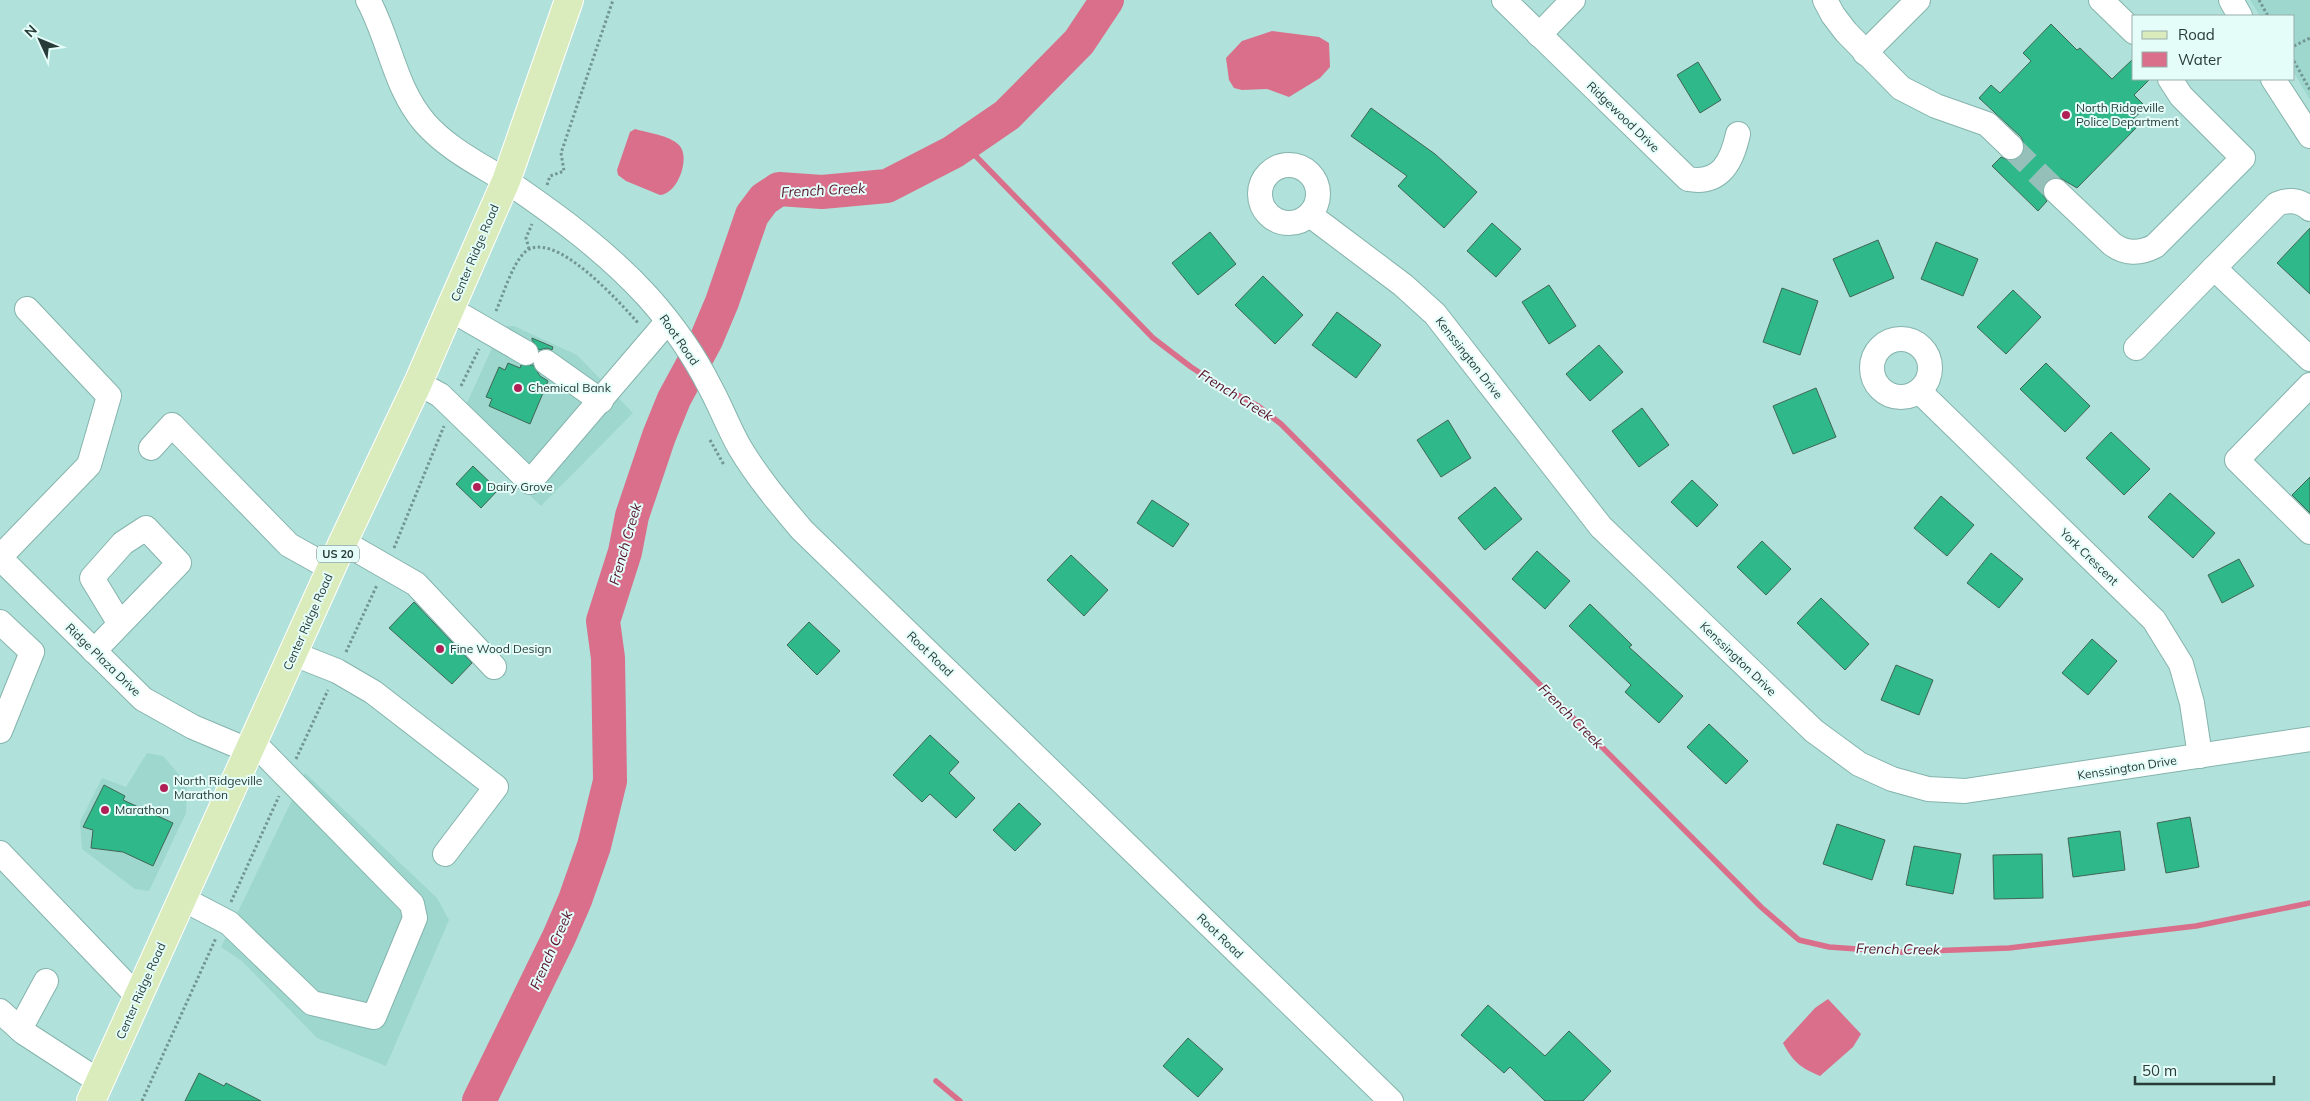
<svg xmlns="http://www.w3.org/2000/svg" width="2310" height="1101" font-family="Mulish,sans-serif">
	<rect width="100%" height="100%" fill="#b0e1da"/>
	<g fill="#9dd7ce">
		<polygon points="2250,0 2310,0 2310,100 2294,73 2294,16 2260,16"/>
		<polygon points="502,326 514,326 577,355 633,413 541,506 457,425"/>
		<polygon points="147,753 163,756 187,784 186,813 149,891 135,889 82,849 80,822 102,778 126,787"/>
		<polygon points="305,773 437,898 449,920 386,1066 317,1038 242,961 221,947"/>
	</g>
	<g fill="#d96f8a">
		<polygon points="1272,31 1319,37 1329,43 1330,67 1320,78 1289,97 1267,89 1242,90 1234,88 1229,80 1226,58 1242,41"/>
		<path d="M635,129C648,133 669,135 679,145C691,157 678,194 660,195L626,181L618,175L617,170L630,132Z"/>
		<path d="M1828,999L1861,1034L1853,1047L1820,1076C1801,1068 1793,1062 1783,1043L1815,1008Z"/>
	</g>
	<g fill="none" stroke-linecap="round" stroke-linejoin="round">
		<g stroke="#d96f8a" stroke-width="5.5">
			<polyline points="964,144 1153,338 1191,367 1217,384 1258,406 1281,424 1761,907 1799,940 1829,947 1900,952 2009,948 2196,926 2310,903"/>
			<polyline points="936,1081 960,1101"/>
		</g>
		<polyline stroke="#d96f8a" stroke-width="34" points="479,1101 559,937 575,900 594,846 610,781 608,658 603,621 625,552 632,516 659,436 674,399 706,340 722,302 752,215 764,199 779,189 822,192 887,186 953,152 1007,115 1079,42 1107,0"/>
	</g>
	<g fill="#2fb889" stroke="#406656">
		<polygon points="2051,24 2077,50 2080,48 2112,79 2134,58 2134,79 2150,79 2134,95 2146,107 2132,120 2138,126 2077,188 2060,178 2053,178 2046,181 2043,188 2043,195 2047,201 2038,211 1992,166 2001,157 2008,160 2021,157 2024,151 2024,144 2021,137 1979,98 1991,85 2000,93 2031,61 2023,53"/>
		<polygon points="1698,62 1721,100 1700,113 1677,75"/>
		<polygon points="1371,108 1435,154 1477,192 1444,228 1398,186 1407,176 1351,136"/>
		<polygon points="1492,223 1521,249 1496,277 1467,251"/>
		<polygon points="2310,228 2310,294 2277,263"/>
		<polygon points="1210,232 1236,264 1198,295 1172,263"/>
		<polygon points="1878,240 1894,278 1850,297 1833,259"/>
		<polygon points="1936,242 1978,259 1963,296 1921,279"/>
		<polygon points="1263,276 1303,315 1275,344 1235,305"/>
		<polygon points="1549,285 1576,326 1549,344 1522,302"/>
		<polygon points="1782,288 1818,301 1800,355 1763,342"/>
		<polygon points="2013,290 2041,317 2006,354 1977,327"/>
		<polygon points="1337,312 1381,345 1356,378 1312,345"/>
		<polygon points="532,338 553,347 552,350 547,348 539,350 532,340"/>
		<polygon points="1599,345 1623,372 1590,401 1566,374"/>
		<polygon points="508,363 520,368 521,365 533,365 540,376 548,381 530,424 489,406 492,399 486,397 499,367 505,370"/>
		<polygon points="2046,363 2090,406 2065,432 2020,389"/>
		<polygon points="1816,388 1836,437 1793,454 1773,406"/>
		<polygon points="1642,408 1669,445 1639,467 1612,431"/>
		<polygon points="1448,420 1471,458 1441,477 1417,440"/>
		<polygon points="2111,432 2150,469 2124,495 2086,458"/>
		<polygon points="473,466 498,490 481,508 456,484"/>
		<polygon points="2310,477 2310,513 2292,495"/>
		<polygon points="1692,480 1718,505 1697,527 1671,502"/>
		<polygon points="1495,487 1522,519 1485,550 1458,518"/>
		<polygon points="2170,493 2215,533 2193,558 2148,517"/>
		<polygon points="1941,496 1974,525 1947,556 1914,528"/>
		<polygon points="1152,500 1189,524 1173,547 1137,523"/>
		<polygon points="1762,541 1791,569 1766,595 1737,567"/>
		<polygon points="1537,551 1570,581 1545,609 1512,579"/>
		<polygon points="1991,553 2023,579 1999,608 1967,583"/>
		<polygon points="1071,555 1108,590 1084,616 1047,580"/>
		<polygon points="2239,559 2254,586 2222,603 2208,575"/>
		<polygon points="1821,598 1869,644 1845,670 1797,623"/>
		<polygon points="414,602 472,663 452,684 389,628"/>
		<polygon points="1590,604 1632,645 1629,647 1683,696 1659,723 1625,692 1631,685 1569,626"/>
		<polygon points="809,622 840,651 817,675 787,645"/>
		<polygon points="2092,639 2117,661 2088,695 2062,673"/>
		<polygon points="1896,665 1933,680 1919,715 1881,700"/>
		<polygon points="1709,724 1748,761 1726,784 1687,747"/>
		<polygon points="930,735 959,762 949,773 975,798 956,818 930,794 922,802 893,775"/>
		<polygon points="104,785 125,796 123,800 173,823 153,866 123,852 91,848 93,830 83,827"/>
		<polygon points="1019,803 1041,824 1015,851 993,830"/>
		<polygon points="2190,817 2199,867 2166,873 2157,823"/>
		<polygon points="1837,824 1885,840 1872,880 1823,864"/>
		<polygon points="2120,831 2125,870 2073,877 2068,838"/>
		<polygon points="1914,846 1961,854 1953,894 1906,885"/>
		<polygon points="2042,854 2043,898 1994,899 1993,855"/>
		<polygon points="1488,1005 1545,1056 1569,1031 1611,1071 1583,1101 1545,1101 1510,1067 1504,1073 1461,1035"/>
		<polygon points="1188,1038 1223,1069 1198,1097 1163,1066"/>
		<polygon points="199,1073 224,1086 226,1083 261,1101 185,1101"/>
	</g>
	<g fill="none" stroke-linecap="round" stroke-linejoin="round">
		<polyline stroke="#95c0ba" stroke-width="24" stroke-dasharray="24 12" stroke-linecap="butt" points="2011,147 2056,191"/>
		<g stroke="#85b4ad" stroke-width="26">
			<g id="minor">
				<path d="M368,0C390,40 394,87 425,123C448,149 479,164 508,182C558,216 607,252 648,297C672,324 694,355 710,387C721,407 729,429 740,448C758,478 780,504 802,530L1391,1101"/>
				<path d="M1504,0L1688,179C1721,185 1732,161 1738,134"/>
				<polyline points="1825,0 1833,15 1846,32 1901,88 1936,106 1987,124 2011,147"/>
				<polyline points="2101,0 2134,32"/>
				<polyline points="2231,0 2240,16"/>
				<polyline points="1539,35 1573,0"/>
				<polyline points="1865,53 1918,0"/>
				<polyline points="2273,79 2310,136"/>
				<circle cx="1289" cy="194" r="29"/>
				<path d="M2056,191L2112,244C2125,254 2140,254 2155,246L2243,158L2181,96L2170,79"/>
				<path d="M2310,209C2300,200 2289,199 2277,204L2214,268L2310,359"/>
				<polyline points="1310,215 1403,285 1435,314 1601,527 1814,731 1859,764 1892,779 1928,789 1965,791 2310,739"/>
				<polyline points="450,309 526,353"/>
				<circle cx="1901" cy="368" r="29"/>
				<polyline points="2136,348 2214,268"/>
				<polyline points="546,362 601,401"/>
				<polyline points="418,383 440,395 530,482 667,322"/>
				<polyline points="2310,385 2237,460 2310,532"/>
				<polyline points="1919,391 2154,620 2181,664 2192,703 2200,756"/>
				<polyline points="151,448 172,425 289,545 332,569"/>
				<polyline points="343,542 416,584 494,667"/>
				<polyline points="0,557 89,465 109,396 27,309"/>
				<polyline points="0,558 143,699 193,727 250,751"/>
				<polyline points="0,622 32,652 0,731"/>
				<polyline points="94,651 179,563 146,528 123,543 92,578 120,624"/>
				<polyline points="294,654 337,671 373,692 496,787 445,854"/>
				<polyline points="0,853 138,997"/>
				<polyline points="183,899 229,923 312,1003 374,1017 415,918 412,904 254,743"/>
				<polyline points="0,1011 23,1032 100,1082"/>
				<polyline points="20,1029 46,981"/>
			</g>
		</g>
		<g stroke="#fff" stroke-width="30">
			<polyline id="major" points="91,1101 343,542 418,383 450,309 506,181 569,0"/>
		</g>
		<g stroke="#729691" stroke-width="3" stroke-dasharray="2.5 2.5" stroke-linecap="butt">
			<polyline points="2259,0 2268,16"/>
			<polyline points="2294,46 2310,38"/>
			<polyline points="2294,61 2310,90"/>
			<polyline points="547,185 550,176 564,171 561,153 613,0"/>
			<polyline points="529,249 526,238 532,224"/>
			<path d="M496,311C503,295 512,265 524,253C552,225 622,305 639,324"/>
			<polyline points="461,386 479,349"/>
			<polyline points="710,440 724,465"/>
			<polyline points="394,548 444,426"/>
			<polyline points="346,652 377,585"/>
			<polyline points="296,759 328,690"/>
			<polyline points="231,902 279,796"/>
			<polyline points="142,1101 216,938"/>
		</g>
		<use href="#minor" stroke="#fff" stroke-width="24"/>
		<use href="#major" stroke="#dbecbc" stroke-width="28"/>
	</g>
	<g fill="#b02056" stroke="#e4fdf9" stroke-width="2">
		<circle cx="2066" cy="115" r="5"/>
		<circle cx="518" cy="388" r="5"/>
		<circle cx="477" cy="487" r="5"/>
		<circle cx="440" cy="649" r="5"/>
		<circle cx="164" cy="788" r="5"/>
		<circle cx="105" cy="810" r="5"/>
	</g>
	<g text-anchor="middle" stroke-width="4" stroke-linejoin="round" paint-order="stroke">
		<rect fill="#e4fdf9" stroke="#607572" stroke-width="1" x="317" y="545.5" width="42" height="17" rx="4"/>
		<g font-size="11" font-weight="bold" fill="#273b38">
			<text x="338" y="558">US 20</text>
		</g>
		<g font-size="12" fill="#273b38" stroke="#e4fdf9" text-anchor="start">
			<text x="2076" y="112">North Ridgeville<tspan x="2076" dy="14">Police Department</tspan></text>
			<text x="528" y="392">Chemical Bank</text>
			<text x="487" y="491">Dairy Grove</text>
			<text x="450" y="653">Fine Wood Design</text>
			<text x="174" y="785">North Ridgeville<tspan x="174" dy="14">Marathon</tspan></text>
			<text x="115" y="814">Marathon</text>
		</g>
		<g font-size="12" fill="#273b38" stroke="#e4fdf9">
			<text transform="translate(1623 117) rotate(44)" y="4">Ridgewood Drive</text>
			<text transform="translate(475 253) rotate(-67)" y="4">Center Ridge Road</text>
			<text transform="translate(679 340) rotate(55)" y="4">Root Road</text>
			<text transform="translate(1469 358) rotate(52)" y="4">Kenssington Drive</text>
			<text transform="translate(2089 557) rotate(44)" y="4">York Crescent</text>
			<text transform="translate(308 622) rotate(-66)" y="4">Center Ridge Road</text>
			<text transform="translate(930 654) rotate(44)" y="4">Root Road</text>
			<text transform="translate(1738 659) rotate(44)" y="4">Kenssington Drive</text>
			<text transform="translate(103 660) rotate(44)" y="4">Ridge Plaza Drive</text>
			<text transform="translate(2127 768) rotate(-9)" y="4">Kenssington Drive</text>
			<text transform="translate(1220 936) rotate(44)" y="4">Root Road</text>
			<text transform="translate(141 991) rotate(-66)" y="4">Center Ridge Road</text>
		</g>
		<g font-size="14" font-style="italic" fill="#551229" stroke="#e4fdf9">
			<text transform="translate(823 190) rotate(-3)" y="5">French Creek</text>
			<text transform="translate(1236 395) rotate(32)" y="5">French Creek</text>
			<text transform="translate(625 544) rotate(-74)" y="5">French Creek</text>
			<text transform="translate(1571 716) rotate(45)" y="5">French Creek</text>
			<text transform="translate(1898 949) rotate(1)" y="5">French Creek</text>
			<text transform="translate(551 950) rotate(-66)" y="5">French Creek</text>
		</g>
	</g>
	<rect x="2132" y="15" width="162" height="65" fill="#e4fdf9" stroke="#98afac"/>
	<rect x="2142" y="31" width="25" height="8" fill="#dbecbc" stroke="#98afac"/>
	<text x="2178" y="40" font-size="15" fill="#273b38">Road</text>
	<rect x="2142" y="52" width="25" height="15" fill="#d96f8a" stroke="#98afac"/>
	<text x="2178" y="65" font-size="15" fill="#273b38">Water</text>
	<g transform="translate(40 40) rotate(314)" stroke="#e4fdf9" stroke-width="4" paint-order="stroke">
	<path d="M0-4L9 19L0 12L-9 19Z" fill="#273b38"/>
	<text y="-8" font-size="14" font-weight="bold" text-anchor="middle" fill="#273b38">N</text>
	</g>
	<path d="M2135 1076v8h139v-8" fill="none" stroke="#273b38" stroke-width="2.5"/>
	<text x="2142" y="1076" font-size="15" fill="#273b38" stroke="#e4fdf9" stroke-width="4" paint-order="stroke">50 m</text>
</svg>
